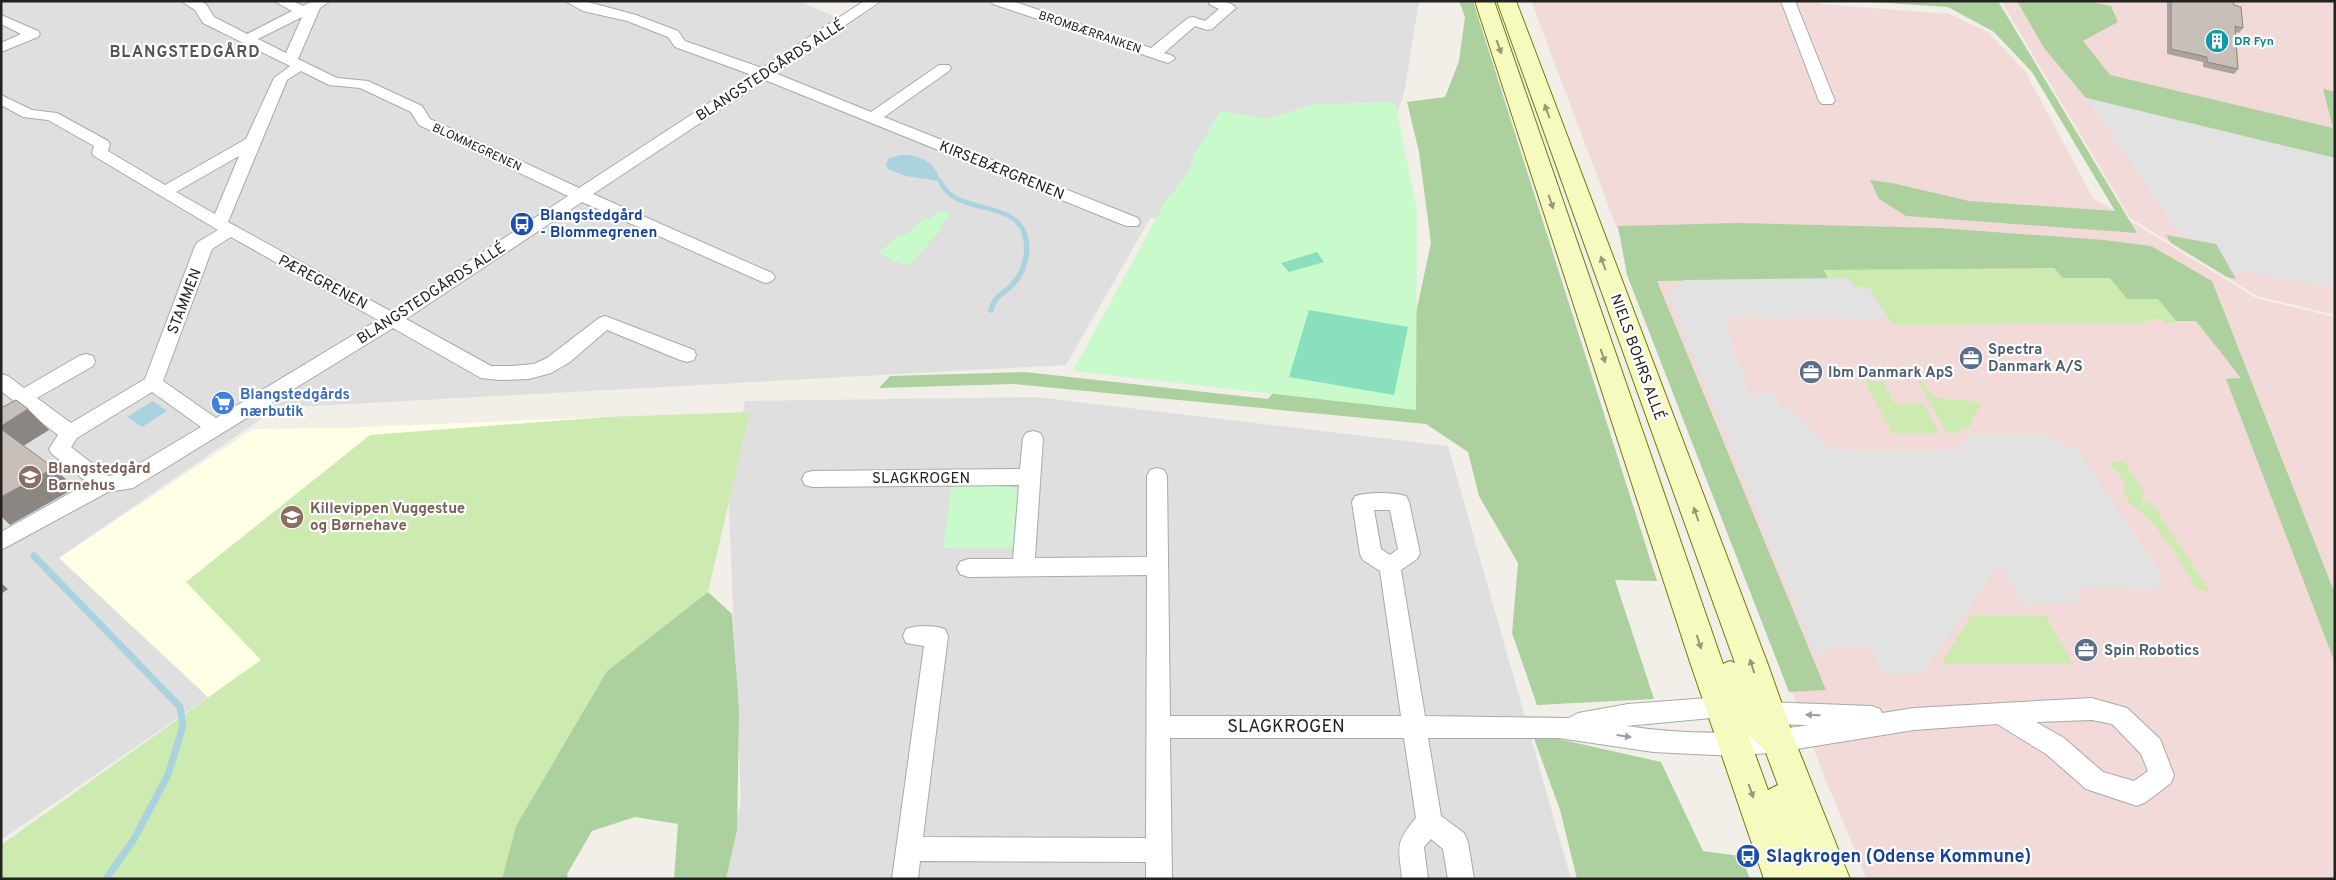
<svg xmlns="http://www.w3.org/2000/svg" width="2336" height="880" font-family="Overpass,sans-serif">
	<rect width="100%" height="100%" fill="#f2efe9"/>
	<g fill="#e0dfdf">
		<polygon points="1,1 799,1 849,23 885,1 1419,1 1405,89 1396,117 1277,282 1151,217 1066,365 277,408 60,557 208,697 1,840"/>
		<polygon points="1036,397 1448,446 1571,879 721,879 741,803 728,484 745,401"/>
	</g>
	<g fill="#f2dad9">
		<polygon points="1531,1 1819,1 1820,4 1949,14 1988,32 2025,71 2093,198 2256,298 2335,317 2335,879 1867,879 1824,776"/>
		<polygon points="2001,1 2335,1 2335,315 2257,296 2130,218"/>
	</g>
	<polygon fill="#ffffe5" points="607,417 208,697 59,558 253,429 341,428"/>
	<g fill="#cdebb0">
		<polygon points="2055,268 2063,278 2110,278 2127,299 2158,299 2177,323 2165,323 2161,319 2145,320 2148,323 1893,325 1869,287 1855,287 1848,278 1828,279 1823,270"/>
		<polygon points="1865,381 1883,381 1894,403 1923,404 1939,433 1892,433"/>
		<path d="M1918,381H1922C1926,386 1931,396 1938,398C1953,402 1965,397 1982,404C1980,407 1977,411 1975,415C1970,424 1973,429 1961,429L1958,433H1947Z"/>
		<polygon points="750,412 708,592 607,671 516,826 502,879 1,879 1,845 261,660 186,582 370,435 607,417"/>
		<path d="M2124,461L2145,494L2142,496V500L2154,506L2210,592L2195,588C2188,570 2159,528 2144,515C2134,506 2127,504 2123,490L2126,485L2122,478L2108,462Z"/>
		<polygon points="1971,616 2046,616 2073,664 1941,664"/>
	</g>
	<g fill="#add19e">
		<polygon points="1459,1 1473,1 1657,581 1615,580 1654,699 1537,705 1512,633 1518,563 1479,496 1468,452 1426,424 1013,384 879,388 890,376 1025,372 1268,399 1285,378 1398,397 1431,243 1419,152 1407,102 1445,97 1459,61 1465,17"/>
		<polygon points="1855,1 1998,1 2137,233 1906,216 1879,199 1870,180 1892,183 1969,201 2115,211 2032,72 1994,32 1948,7"/>
		<polygon points="2017,1 2087,1 2111,6 2118,22 2083,41 2110,75 2333,128 2323,89 2335,92 2335,158 2086,98 2044,48"/>
		<polygon points="1739,223 1940,228 2104,240 2151,246 2212,281 2335,594 2335,663 2226,379 2241,378 2196,321 2176,321 2158,299 2127,299 2110,278 2063,278 2054,268 1824,270 1828,279 1657,281 1826,690 1789,692 1627,275 1618,226"/>
		<polygon points="2166,235 2216,244 2236,279 2227,277 2171,243"/>
		<polygon points="708,592 732,614 739,710 737,830 726,879 674,879 678,824 635,817 592,831 567,874 568,879 502,879 516,826 607,671"/>
		<polygon points="1532,733 1661,762 1703,851 1741,856 1750,879 1577,879 1560,810"/>
	</g>
	<g fill="#c8facc">
		<polygon points="1395,102 1417,210 1416,410 1073,371 1165,202 1188,173 1195,153 1221,111 1268,119 1314,104"/>
		<polygon points="940,210 949,214 949,217 941,225 940,232 928,242 929,246 908,265 904,265 878,253 897,237 906,234 925,218 929,220"/>
		<polygon points="952,485 1010,485 1021,494 1017,547 943,548"/>
	</g>
	<g fill="#88e0be">
		<polygon points="1317,252 1324,262 1289,272 1281,263"/>
		<polygon points="1309,310 1408,327 1394,395 1289,377"/>
	</g>
	<g fill="#e2e2e2">
		<polygon points="2086,98 2335,158 2335,288 2233,270 2216,243 2180,235"/>
		<polygon points="1848,278 1855,287 1869,287 1888,319 1723,318 1751,395 1774,394 1780,406 1789,408 1830,449 1959,449 1969,433 2042,433 2077,450 2160,571 2161,582 2153,589 2074,588 2083,603 2023,605 2001,562 1922,673 1884,675 1871,648 1839,646 1817,659 1670,299 1670,291 1684,280"/>
	</g>
	<g fill="#aad3df">
		<path d="M901,155C920,154 936,163 940,181L905,176L888,169L886,165L889,158Z"/>
		<polygon points="153,401 167,411 142,427 127,417"/>
	</g>
	<g fill="none" stroke-linecap="round" stroke-linejoin="round">
		<path stroke="#aad3df" stroke-width="4.5" d="M940,181C955,216 1011,198 1025,234"/>
		<path stroke="#aad3df" stroke-width="5.5" d="M991,310C995,296 1000,296 1010,287C1024,274 1031,251 1024,233"/>
		<polyline stroke="#aad3df" stroke-width="7" points="34,556 180,707 183,726 168,775 134,839 106,879"/>
		<g stroke="#a9a9a9" stroke-width="2">
			<g id="street">
				<path d="M181,1H200L206,4L214,17L247,34L292,11L274,1H293L303,6L312,1H330L320,8L298,59L337,78L368,81L422,106L430,119L579,188L752,75L675,47L668,37L627,21L583,11L565,1H584L636,15L678,31L685,41L762,68L864,1H881L775,73L871,112L939,65H949L951,68L949,71L884,117L1138,218L1140,222L1138,226H1126L765,80L593,194L772,273L775,277L772,281L766,283L760,281L582,202L406,319L491,366H512L534,364L547,358L599,318L605,316L694,350L696,355L694,360L687,362L680,360L607,330L570,362L551,373L529,379L500,380L481,378L393,328L133,488L108,492L1,550V532L88,483L52,454L49,449L58,435L1,391V374L8,376L24,388L79,356L86,354L93,356L95,361L93,366L37,398L71,423L145,379L195,246L198,242L218,230L94,156L92,153L94,146L48,120L23,117L1,105V95L32,110L57,113L108,141L110,144L108,151L165,185L246,139L274,78L290,66L203,23L195,10ZM302,17L286,53L258,39ZM301,71L329,85L360,88L411,112L419,125L568,196L392,312L228,222L287,80ZM239,156L215,214L176,192ZM231,237L378,320L216,418L163,381L212,249ZM152,392L201,427L122,474L108,476L71,447L77,438Z"/>
				<path d="M991,1H1012L1151,48L1188,18L1193,17L1205,21L1219,9L1209,4L1211,1C1219,1 1231,1 1236,8L1212,29L1207,30L1195,26L1164,53L1173,56L1175,59L1168,63L993,4Z"/>
				<polygon points="1781,1 1795,1 1835,101 1832,104 1822,104 1819,101"/>
				<polygon points="1,15 38,31 40,34 38,37 1,52 1,43 21,34 1,24"/>
				<path d="M1033,431L1040,433L1043,438L1035,558L1147,557V476L1150,470L1157,468L1164,470L1167,476L1170,716H1401L1380,571L1363,560L1360,554L1352,502L1355,496C1369,492 1392,492 1406,496L1409,502L1420,553L1417,559L1401,570L1425,716L1569,718L1578,713L1628,704L1722,697L1767,702L1872,706L1880,709L1882,713L1914,708L2092,698L2127,708L2160,739L2174,775L2171,783L2146,802L2137,806L2086,789L2046,754L1997,724L1914,730L1778,752L1734,756L1653,752L1559,738H1428L1441,816L1464,833L1468,842L1474,879H1448L1443,849L1431,839L1424,847L1428,879H1402C1399,847 1394,844 1416,818L1404,738H1170L1172,879H1146V862L920,861L918,879H892L924,646L906,643L903,636L906,629C918,625 933,625 945,629L948,636L923,837L1146,838L1147,575L968,577L960,574L957,568L960,562L968,559H1013L1019,485L812,487L805,485L802,479L805,473L812,471L1020,469L1023,438L1026,433ZM1374,510H1390L1398,549L1390,555L1381,549ZM1722,717L1767,724L1809,725C1747,735 1687,735 1626,726ZM2092,720L2112,724L2141,754L2148,771L2134,781L2103,772L2064,738L2036,722Z"/>
			</g>
		</g>
		<g stroke="#707d05" stroke-width="2">
			<path id="secondary" d="M1475,1H1494L1723,664L1730,661L1735,663L1497,1H1516L1767,662L1795,741L1850,879H1764L1690,662ZM1748,735L1765,750L1778,785L1768,790Z"/>
		</g>
		<use href="#street" fill="#fff" fill-rule="evenodd"/>
		<use href="#secondary" fill="#f7fabf" fill-rule="evenodd"/>
	</g>
	<polygon fill="#aba49e" points="2167,1 2233,1 2234,5 2243,28 2239,33 2235,32 2238,69 2234,74 2203,67 2203,62 2167,54"/>
	<g fill="#8b8681">
		<polygon points="28,409 49,430 20,448 1,430 1,426"/>
		<polygon points="54,468 75,488 10,525 1,516 1,497"/>
		<polygon points="1,583 8,589 1,594"/>
	</g>
	<g fill="#c7bfb8" stroke="#8b8681">
		<polygon points="2171,1 2233,1 2234,5 2241,7 2243,28 2235,26 2238,69 2207,62 2207,57 2171,49"/>
		<polygon points="16,400 28,409 1,426 1,408"/>
		<polygon points="1,429 54,468 1,497"/>
	</g>
	<defs><path id="oneway-solid" d="M-6-.8H1V-3.2L6.5 0L1 3.2V.8H-6Z" transform="scale(1.25)"/></defs>
	<g fill="#979978">
		<use href="#oneway-solid" transform="translate(1499 47) rotate(71)"/>
		<use href="#oneway-solid" transform="translate(1547 111) rotate(-110)"/>
		<use href="#oneway-solid" transform="translate(1551 202) rotate(71)"/>
		<use href="#oneway-solid" transform="translate(1603 263) rotate(-110)"/>
		<use href="#oneway-solid" transform="translate(1603 356) rotate(71)"/>
		<use href="#oneway-solid" transform="translate(1696 514) rotate(-110)"/>
		<use href="#oneway-solid" transform="translate(1699 642) rotate(72)"/>
		<use href="#oneway-solid" transform="translate(1752 666) rotate(-108)"/>
		<use href="#oneway-solid" transform="translate(1751 791) rotate(71)"/>
	</g>
	<g fill="#9c9c9c">
		<use href="#oneway-solid" transform="translate(1813 715) rotate(-178)"/>
		<use href="#oneway-solid" transform="translate(1624 736) rotate(8)"/>
	</g>
	<defs>
		<g id="building-disc" transform="scale(1.25)"><circle r="9.5" fill="#0f9aa8" stroke="#fff"/><path d="M-4-6H4V6H1V3H-1V6H-4ZM-2.5-4.3h1.7v1.8h-1.7ZM.8-4.3h1.7v1.8H.8ZM-2.5-1h1.7V.8h-1.7ZM.8-1h1.7V.8H.8Z" fill="#fff"/></g>
		<g id="bus-disc" transform="scale(1.25)"><circle r="9.5" fill="#1a4fb4" stroke="#fff"/><path d="M-5-6H5V4H4V6H2V4H-2V6H-4V4H-5ZM-3.5-4V0h7V-4ZM-3.5 1.2v1.5H-2V1.2ZM2 1.2v1.5H3.5V1.2Z" fill="#fff"/></g>
		<g id="office-disc" transform="scale(1.25)"><circle r="9.5" fill="#5c6f8a" stroke="#fff"/><path d="M-6-3h4V-5.5h4V-3h4V5H-6ZM-1-4.5V-3h2v-1.5ZM-6 0V1H6V0Z" fill="#fff"/></g>
		<g id="supermarket-disc" transform="scale(1.25)"><circle r="9.5" fill="#3f7fe0" stroke="#fff"/><path d="M-6-5.5h2.5l.6 2H6L4.5 2H-2.5L-4.4-4H-6ZM-1.5 3.2a1.3 1.3 0 1 0 .1 0ZM3 3.2a1.3 1.3 0 1 0 .1 0Z" fill="#fff"/></g>
		<g id="school-disc" transform="scale(1.25)"><circle r="9.5" fill="#8d6e63" stroke="#fff"/><path d="M0-5L7-2L0 1L-7-2ZM-4 1L0 2.5L4 1V4Q0 6-4 4Z" fill="#fff"/></g>
	</defs>
	<g fill-rule="evenodd">
		<use href="#building-disc" x="2217" y="41"/>
		<use href="#bus-disc" x="522" y="224"/>
		<use href="#office-disc" x="1971" y="358"/>
		<use href="#office-disc" x="1811" y="372"/>
		<use href="#supermarket-disc" x="223" y="403"/>
		<use href="#school-disc" x="30" y="477"/>
		<use href="#school-disc" x="292" y="517"/>
		<use href="#office-disc" x="2086" y="650"/>
		<use href="#bus-disc" x="1748" y="856"/>
	</g>
	<g text-anchor="middle" stroke-width="4.5" stroke-linejoin="round" paint-order="stroke">
		<g font-size="12" fill="#222" stroke="#fff">
			<text transform="translate(1090 32) rotate(19)" y="4">BROMBÆRRANKEN</text>
			<text transform="translate(477 147) rotate(25)" y="4">BLOMMEGRENEN</text>
		</g>
		<g font-size="12" font-weight="bold" fill="#0d838f" stroke="#fff" text-anchor="start">
			<text x="2234" y="45">DR Fyn</text>
		</g>
		<g font-size="15" fill="#222" stroke="#fff">
			<text transform="translate(770 70) rotate(-33)" y="5">BLANGSTEDGÅRDS ALLÉ</text>
			<text transform="translate(1002 170) rotate(22)" y="5">KIRSEBÆRGRENEN</text>
			<text transform="translate(323 282) rotate(28)" y="5">PÆREGRENEN</text>
			<text transform="translate(431 293) rotate(-33)" y="5">BLANGSTEDGÅRDS ALLÉ</text>
			<text transform="translate(184 301) rotate(-69)" y="5">STAMMEN</text>
			<text transform="translate(1638 357) rotate(70)" y="5">NIELS BOHRS ALLÉ</text>
			<text x="921" y="483">SLAGKROGEN</text>
		</g>
		<g font-size="15" font-weight="bold" fill="#164399" stroke="#fff" text-anchor="start">
			<text x="540" y="220">Blangstedgård<tspan x="540" dy="17">- Blommegrenen</tspan></text>
		</g>
		<g font-size="15" font-weight="bold" fill="#4e5e75" stroke="#fff" text-anchor="start">
			<text x="1988" y="354">Spectra<tspan x="1988" dy="17">Danmark A/S</tspan></text>
			<text x="1828" y="377">Ibm Danmark ApS</text>
			<text x="2104" y="655">Spin Robotics</text>
		</g>
		<g font-size="15" font-weight="bold" fill="#366cbe" stroke="#fff" text-anchor="start">
			<text x="240" y="399">Blangstedgårds<tspan x="240" dy="17">nærbutik</tspan></text>
		</g>
		<g font-size="15" font-weight="bold" fill="#785e54" stroke="#fff" text-anchor="start">
			<text x="48" y="473">Blangstedgård<tspan x="48" dy="17">Børnehus</tspan></text>
			<text x="310" y="513">Killevippen Vuggestue<tspan x="310" dy="17">og Børnehave</tspan></text>
		</g>
		<g font-size="16" font-weight="bold" letter-spacing="1" fill="#555" stroke="#fff">
			<text x="185" y="57">BLANGSTEDGÅRD</text>
		</g>
		<g font-size="18" fill="#222" stroke="#fff">
			<text x="1286" y="732">SLAGKROGEN</text>
		</g>
		<g font-size="18" font-weight="bold" fill="#164399" stroke="#fff" text-anchor="start">
			<text x="1766" y="862">Slagkrogen (Odense Kommune)</text>
		</g>
	</g>
	<rect width="2336" height="880" fill="none" stroke="#222222" stroke-width="5"/>
</svg>
